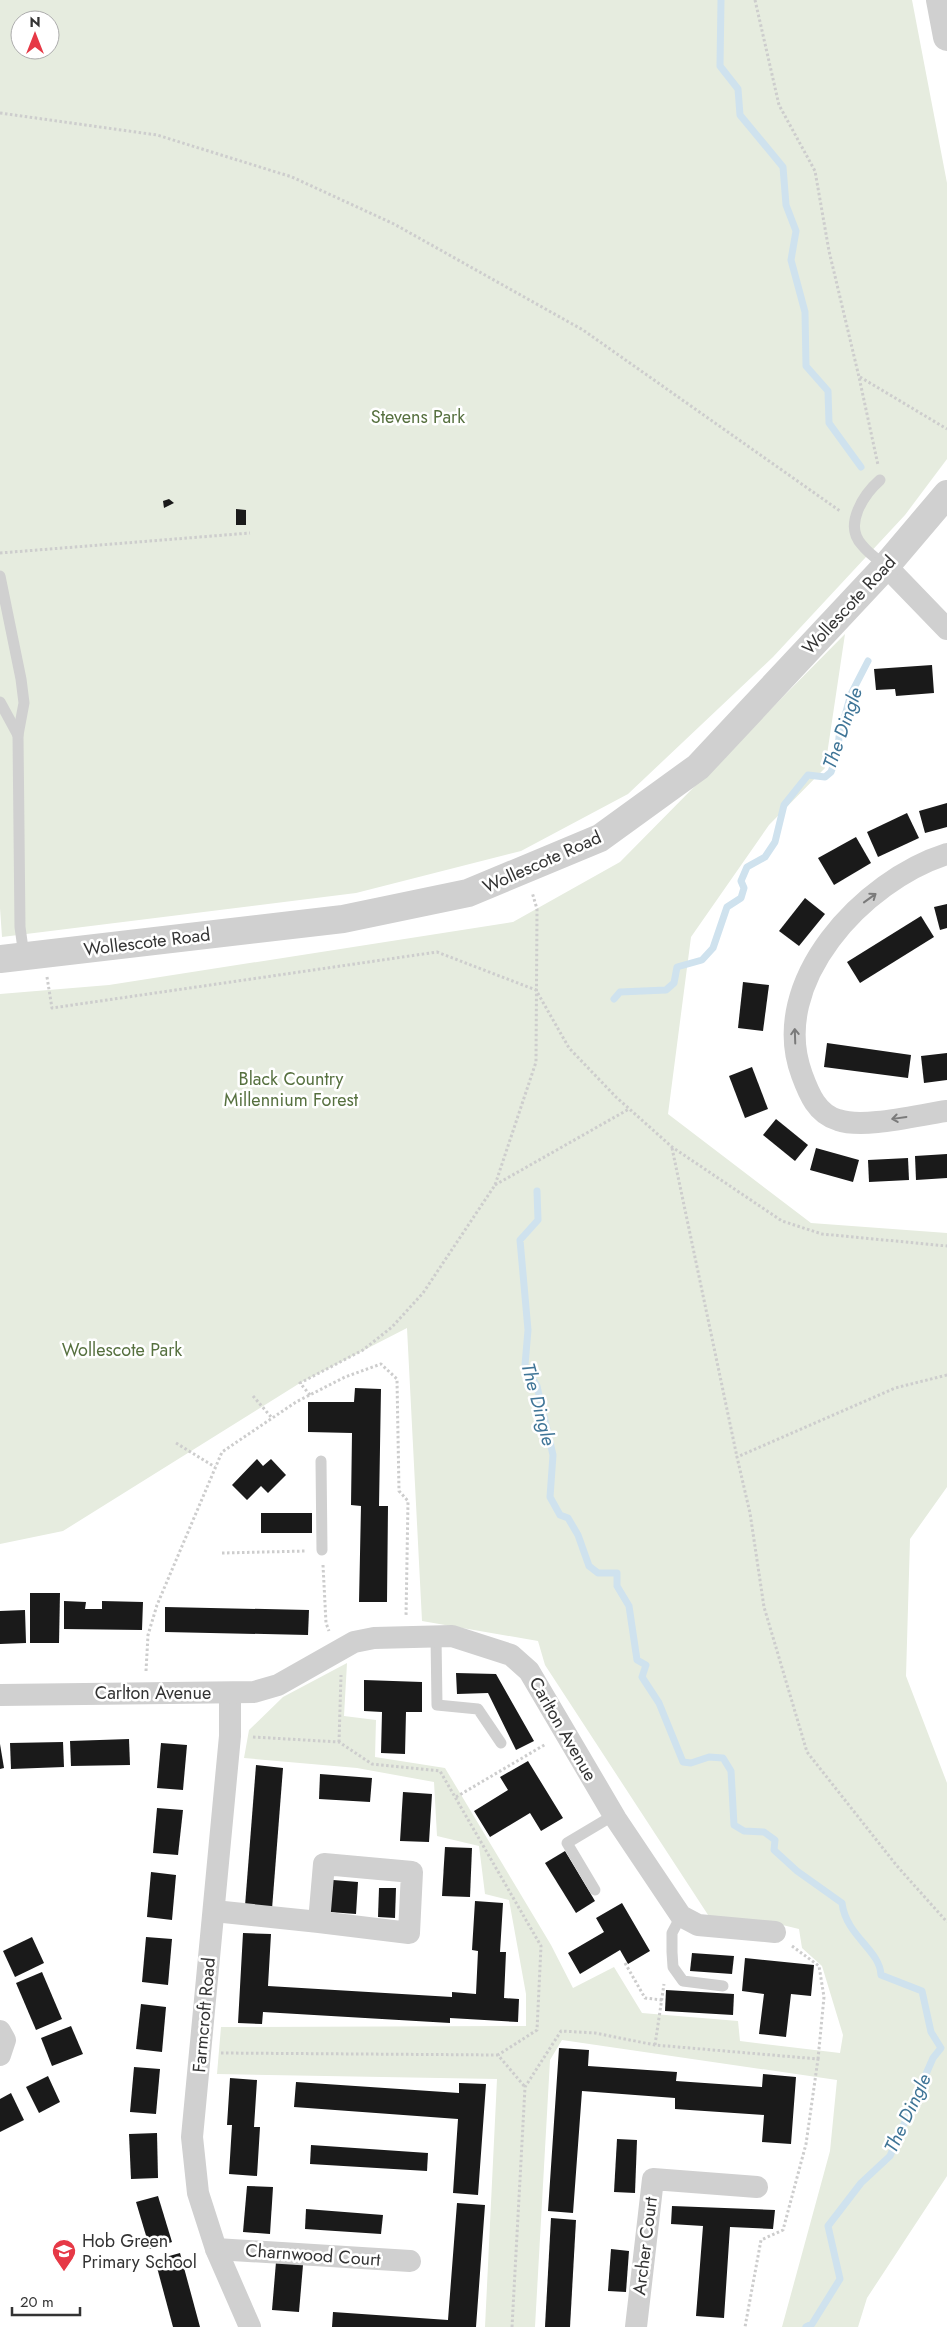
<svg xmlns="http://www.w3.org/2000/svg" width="947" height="2327" font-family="Jost,sans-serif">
	<rect width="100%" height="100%" fill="#fff"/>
	<g fill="#e6ecdf" fill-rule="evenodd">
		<path d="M0,0H912L947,183V459L905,515L773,657L628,794L521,851L356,893L2,937L0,908ZM20,20H50V50H20Z"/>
		<polygon points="845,634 825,768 769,825 691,937 668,1114 811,1223 947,1233 947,1487 910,1539 906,1676 947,1783 947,2176 867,2298 858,2327 782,2327 830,2151 837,2080 562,2040 550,2060 535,2327 485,2327 497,2079 217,2074 221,2027 526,2026 526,1994 509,1900 485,1894 479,1846 437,1836 434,1782 357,1768 244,1758 249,1730 283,1697 347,1663 344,1716 376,1720 375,1757 445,1768 551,1945 573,1988 614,1967 642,2013 738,2021 740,2041 840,2053 843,2035 822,1966 802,1948 799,1929 770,1922 712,1921 545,1665 538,1641 422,1621 407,1328 300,1383 63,1531 0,1544 0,994 109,985 513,922 620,862"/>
	</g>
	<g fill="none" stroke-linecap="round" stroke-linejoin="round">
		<g stroke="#cfe2ee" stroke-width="7">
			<polyline points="721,0 720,66 738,89 740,115 783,167 786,205 796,231 791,260 805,312 806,366 828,391 829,423 861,467"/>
			<polyline points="614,999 620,992 666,990 674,983 677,967 702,960 713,948 727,907 741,898 744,888 741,881 747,867 765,857 775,842 784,805 808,775 825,777 831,772 838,752 839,737 851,694 868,661"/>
			<path d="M537,1191L538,1220L520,1240L528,1330L525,1365L537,1386L553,1455L550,1497L560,1515L568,1518L578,1535L589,1566L598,1573H617V1586L629,1606L637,1660L646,1665L642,1677L659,1703L683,1762L691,1763L709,1757L723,1758L731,1771L734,1825L744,1831L764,1832L775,1840L774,1850L797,1871L842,1903C846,1936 880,1950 881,1975L922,1991L931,2032L941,2048L933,2058L890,2156L861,2183L828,2226L840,2279L812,2324L806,2327"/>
		</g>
	</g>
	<g fill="#1a1a1a">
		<polygon points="169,499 174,503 164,508 163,501"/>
		<polygon points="236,509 246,510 246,525 236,525"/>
		<polygon points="932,665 934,693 896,696 895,689 876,690 874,669"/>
		<polygon points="947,803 947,827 925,833 919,811"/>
		<polygon points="907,813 919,838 878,857 867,832"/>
		<polygon points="856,837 871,863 834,885 818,858"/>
		<polygon points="805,898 825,914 799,946 779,931"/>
		<polygon points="947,904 947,928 940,930 934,907"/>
		<polygon points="921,916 934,937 860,983 847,962"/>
		<polygon points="743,982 769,985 763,1031 738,1028"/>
		<polygon points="827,1043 911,1055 908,1078 824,1067"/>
		<polygon points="947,1053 947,1080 924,1083 921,1056"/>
		<polygon points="752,1067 768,1109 745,1118 729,1076"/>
		<polygon points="776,1119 808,1145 795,1161 763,1135"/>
		<polygon points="816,1148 859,1160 853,1182 810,1170"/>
		<polygon points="947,1154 947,1178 916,1180 915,1156"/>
		<polygon points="908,1158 909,1180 869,1182 868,1160"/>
		<polygon points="355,1388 381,1389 379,1506 388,1506 387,1602 359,1602 361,1506 351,1505 352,1433 308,1432 308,1402 354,1402"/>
		<polygon points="257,1459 263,1466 271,1459 286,1475 268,1493 261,1486 247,1500 232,1485"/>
		<rect x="261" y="1513" width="51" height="20"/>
		<polygon points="30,1593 60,1593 59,1643 30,1643"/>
		<polygon points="64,1601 86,1602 85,1609 102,1609 102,1601 143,1602 142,1630 64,1629"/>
		<polygon points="165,1607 309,1610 308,1635 165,1632"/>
		<polygon points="25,1610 26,1643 0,1644 0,1611"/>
		<polygon points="456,1673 496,1674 534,1741 516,1750 488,1693 457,1694"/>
		<polygon points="364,1680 422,1682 422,1712 406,1712 405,1754 381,1753 382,1712 364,1711"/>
		<polygon points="129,1739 130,1765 71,1766 70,1741"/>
		<polygon points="63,1742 64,1767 11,1769 10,1743"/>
		<polygon points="161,1743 187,1745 183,1790 157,1788"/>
		<polygon points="0,1744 4,1768 0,1769"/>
		<polygon points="528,1761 563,1818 541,1831 530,1813 490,1837 474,1811 508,1790 500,1777"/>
		<polygon points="256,1765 283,1768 272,1909 245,1906"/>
		<polygon points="320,1774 372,1778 370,1802 319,1799"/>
		<polygon points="403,1792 432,1794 429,1842 400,1841"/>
		<polygon points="157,1808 183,1810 178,1855 153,1853"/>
		<polygon points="445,1847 472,1848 470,1897 442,1896"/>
		<polygon points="565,1851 595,1901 576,1913 545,1863"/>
		<polygon points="151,1872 176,1875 172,1920 147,1917"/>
		<polygon points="333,1880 358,1882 356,1914 330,1912"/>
		<polygon points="379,1888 396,1888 395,1918 378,1917"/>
		<polygon points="475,1901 503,1903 500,1952 506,1952 504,1998 519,1999 518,2022 450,2018 450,2023 263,2012 262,2024 238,2023 243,1933 271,1934 268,1986 452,1997 452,1992 476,1994 478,1951 472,1950"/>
		<polygon points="622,1903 650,1951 628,1964 620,1950 580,1974 568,1953 604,1932 596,1918"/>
		<polygon points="32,1937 44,1963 15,1977 3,1951"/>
		<polygon points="146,1937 172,1939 168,1985 142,1982"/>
		<polygon points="692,1953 734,1956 732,1974 690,1971"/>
		<polygon points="745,1958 814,1965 811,1996 791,1994 786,2037 759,2034 764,1994 742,1991"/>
		<polygon points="42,1972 62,2019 36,2030 16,1983"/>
		<polygon points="666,1990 734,1994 733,2015 665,2011"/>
		<polygon points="141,2004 166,2007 162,2052 136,2049"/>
		<polygon points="71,2026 83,2054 52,2066 41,2038"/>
		<polygon points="559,2048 589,2050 588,2066 677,2072 676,2081 762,2087 763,2074 796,2077 791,2144 762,2142 764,2115 675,2109 675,2098 582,2091 573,2213 548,2211"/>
		<polygon points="134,2067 160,2069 156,2114 130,2112"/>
		<polygon points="48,2076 60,2102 39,2113 26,2087"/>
		<polygon points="230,2078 257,2080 254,2127 260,2127 257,2176 229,2174 232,2125 227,2125"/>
		<polygon points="296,2082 459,2093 459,2083 486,2084 478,2195 453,2193 458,2119 294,2107"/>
		<polygon points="11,2093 24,2120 0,2132 0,2099"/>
		<polygon points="157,2133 158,2178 131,2179 129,2134"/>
		<polygon points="617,2139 637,2140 635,2193 614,2192"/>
		<polygon points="311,2145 428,2153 427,2171 310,2164"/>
		<polygon points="247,2186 273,2187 270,2234 243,2232"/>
		<polygon points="158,2196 172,2242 150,2249 136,2202"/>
		<polygon points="457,2203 485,2205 476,2327 332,2327 333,2312 448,2320"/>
		<polygon points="672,2206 775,2210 773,2229 730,2227 724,2318 696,2316 703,2226 671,2224"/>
		<polygon points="306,2209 383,2215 381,2234 305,2229"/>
		<polygon points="551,2218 576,2220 570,2327 545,2327"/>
		<polygon points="611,2249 629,2251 626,2292 608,2291"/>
		<polygon points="180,2253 200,2327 173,2327 155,2260"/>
		<polygon points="276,2262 303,2265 299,2312 272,2310"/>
	</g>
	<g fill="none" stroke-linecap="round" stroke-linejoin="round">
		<g stroke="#cdcdcd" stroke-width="3" stroke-dasharray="2.5 2.5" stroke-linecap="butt">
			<polyline points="755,0 779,105 815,171 829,251 859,377 878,465"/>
			<polyline points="0,113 157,135 292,177 394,224 583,330 840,511"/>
			<polyline points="860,377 947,429"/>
			<polyline points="0,553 250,533"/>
			<polyline points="47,977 52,1008 437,952 536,990 569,1048 616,1097 672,1147 782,1221 822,1234 947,1246"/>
			<polyline points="672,1148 737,1457"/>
			<polyline points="495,1185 629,1109"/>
			<polyline points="947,1375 895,1388 737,1457 750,1513 764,1607 807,1752 897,1866 947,1922"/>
			<polyline points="310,1395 300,1383 363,1350 392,1327 423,1293 495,1185 536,1062 537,909 532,892"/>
			<polyline points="253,1396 272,1418"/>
			<polyline points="176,1443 215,1467"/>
			<polyline points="222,1553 306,1551"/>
			<polyline points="323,1565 326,1623 329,1631"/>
			<polyline points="146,1671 148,1635 157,1605 222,1452 296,1402 345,1377 381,1364 397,1379 399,1491 408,1501 406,1617"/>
			<polyline points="253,1737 339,1742 372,1764 440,1771 541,1946 537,2030 498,2055"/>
			<polyline points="339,1742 341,1675"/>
			<polyline points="456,1797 546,1744"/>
			<polyline points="792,1946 819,1966 824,1997 818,2059"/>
			<polyline points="625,1963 645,1998 662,2000"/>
			<polyline points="655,2045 664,1984"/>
			<polyline points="221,2053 498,2055 525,2087"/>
			<polyline points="512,2327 525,2087 561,2031 595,2033 655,2045 818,2059 806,2144 783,2230 761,2240 745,2327"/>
		</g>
		<g stroke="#d0d0d0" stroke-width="11">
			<path d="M880,480C864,494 843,525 862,545C868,553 878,560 886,566"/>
			<polyline points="0,576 21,679 24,703 18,735 20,927 24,956"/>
			<polyline points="0,702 18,735"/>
			<polyline points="321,1461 322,1550"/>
			<polyline points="436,1637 437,1705 478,1709 501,1743"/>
			<polyline points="595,1890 567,1843 614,1815"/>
			<polyline points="681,1916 672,1933 672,1952 673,1967 683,1981 723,1986"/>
		</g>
		<g stroke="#d0d0d0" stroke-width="22">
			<polyline points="886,566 947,629"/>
			<path d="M947,854C864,880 767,982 802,1075C809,1094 817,1114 838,1120C864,1129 918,1115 947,1111"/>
			<polyline points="230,1693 230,1736 192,2137 198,2193 216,2249 250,2327"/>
			<polyline points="0,1695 254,1692 278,1685 354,1642 374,1638 452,1636 511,1655 529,1671 616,1819 681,1916 698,1925 775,1932"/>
			<polyline points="214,1911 319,1922 324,1864 412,1872 409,1933 319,1922"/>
			<polyline points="0,2031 5,2040 0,2055"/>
			<polyline points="216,2249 410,2261"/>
			<polyline points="636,2327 653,2179 757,2187"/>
		</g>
		<g stroke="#d0d0d0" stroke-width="28">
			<polyline points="940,0 947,37"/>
			<polyline points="0,959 343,919 468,893 600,838 698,767 886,566 947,494"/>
		</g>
	</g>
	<defs><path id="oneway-shaft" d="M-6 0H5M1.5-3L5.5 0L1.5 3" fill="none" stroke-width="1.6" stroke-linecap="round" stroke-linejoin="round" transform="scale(1.25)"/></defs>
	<g stroke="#7a7a7a">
		<use href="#oneway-shaft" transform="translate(870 898) rotate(-36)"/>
		<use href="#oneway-shaft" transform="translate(795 1036) rotate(-92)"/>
		<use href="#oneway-shaft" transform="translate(899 1118) rotate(172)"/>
	</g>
	<defs>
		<g id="school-pin" transform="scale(1.25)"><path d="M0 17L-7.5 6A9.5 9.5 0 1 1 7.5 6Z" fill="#e63946" stroke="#fff"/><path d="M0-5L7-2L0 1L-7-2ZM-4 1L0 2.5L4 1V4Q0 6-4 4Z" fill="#fff"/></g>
	</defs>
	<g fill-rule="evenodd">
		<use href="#school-pin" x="64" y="2251"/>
	</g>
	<g text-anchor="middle" stroke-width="5" stroke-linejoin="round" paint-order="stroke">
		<g font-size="18" fill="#56703f" stroke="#fff">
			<text x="418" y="423">Stevens Park</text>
			<text x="291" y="1085">Black Country<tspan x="291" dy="21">Millennium Forest</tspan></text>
			<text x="122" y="1356">Wollescote Park</text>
		</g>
		<g font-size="18" fill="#333" stroke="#fff">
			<text transform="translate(849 605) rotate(-47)" y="6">Wollescote Road</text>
			<text transform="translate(542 862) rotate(-24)" y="6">Wollescote Road</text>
			<text transform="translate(147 942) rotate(-7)" y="6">Wollescote Road</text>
			<text x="153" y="1699">Carlton Avenue</text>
			<text transform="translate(563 1729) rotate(60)" y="6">Carlton Avenue</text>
			<text transform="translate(204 2015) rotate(-85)" y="6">Farmcroft Road</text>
			<text transform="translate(645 2246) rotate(-83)" y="6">Archer Court</text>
			<text transform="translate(313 2255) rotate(4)" y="6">Charnwood Court</text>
		</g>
		<g font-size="18" fill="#333" stroke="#fff" text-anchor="start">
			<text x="82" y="2247">Hob Green<tspan x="82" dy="21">Primary School</tspan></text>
		</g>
		<g font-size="19" font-style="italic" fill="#3f7597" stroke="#fff">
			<text transform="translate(842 728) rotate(-71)" y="7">The Dingle</text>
			<text transform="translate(539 1404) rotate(75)" y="7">The Dingle</text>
			<text transform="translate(907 2113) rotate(-65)" y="7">The Dingle</text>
		</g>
	</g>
	<g transform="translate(35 35)"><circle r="24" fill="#ffffff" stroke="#adadad"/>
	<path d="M0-4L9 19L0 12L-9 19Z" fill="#e63946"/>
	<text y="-8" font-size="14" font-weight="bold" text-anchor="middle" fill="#333333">N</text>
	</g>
	<path d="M12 2307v8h68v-8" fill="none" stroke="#333333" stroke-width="2.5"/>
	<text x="20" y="2307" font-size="15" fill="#333333" stroke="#ffffff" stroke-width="4" paint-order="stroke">20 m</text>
</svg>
